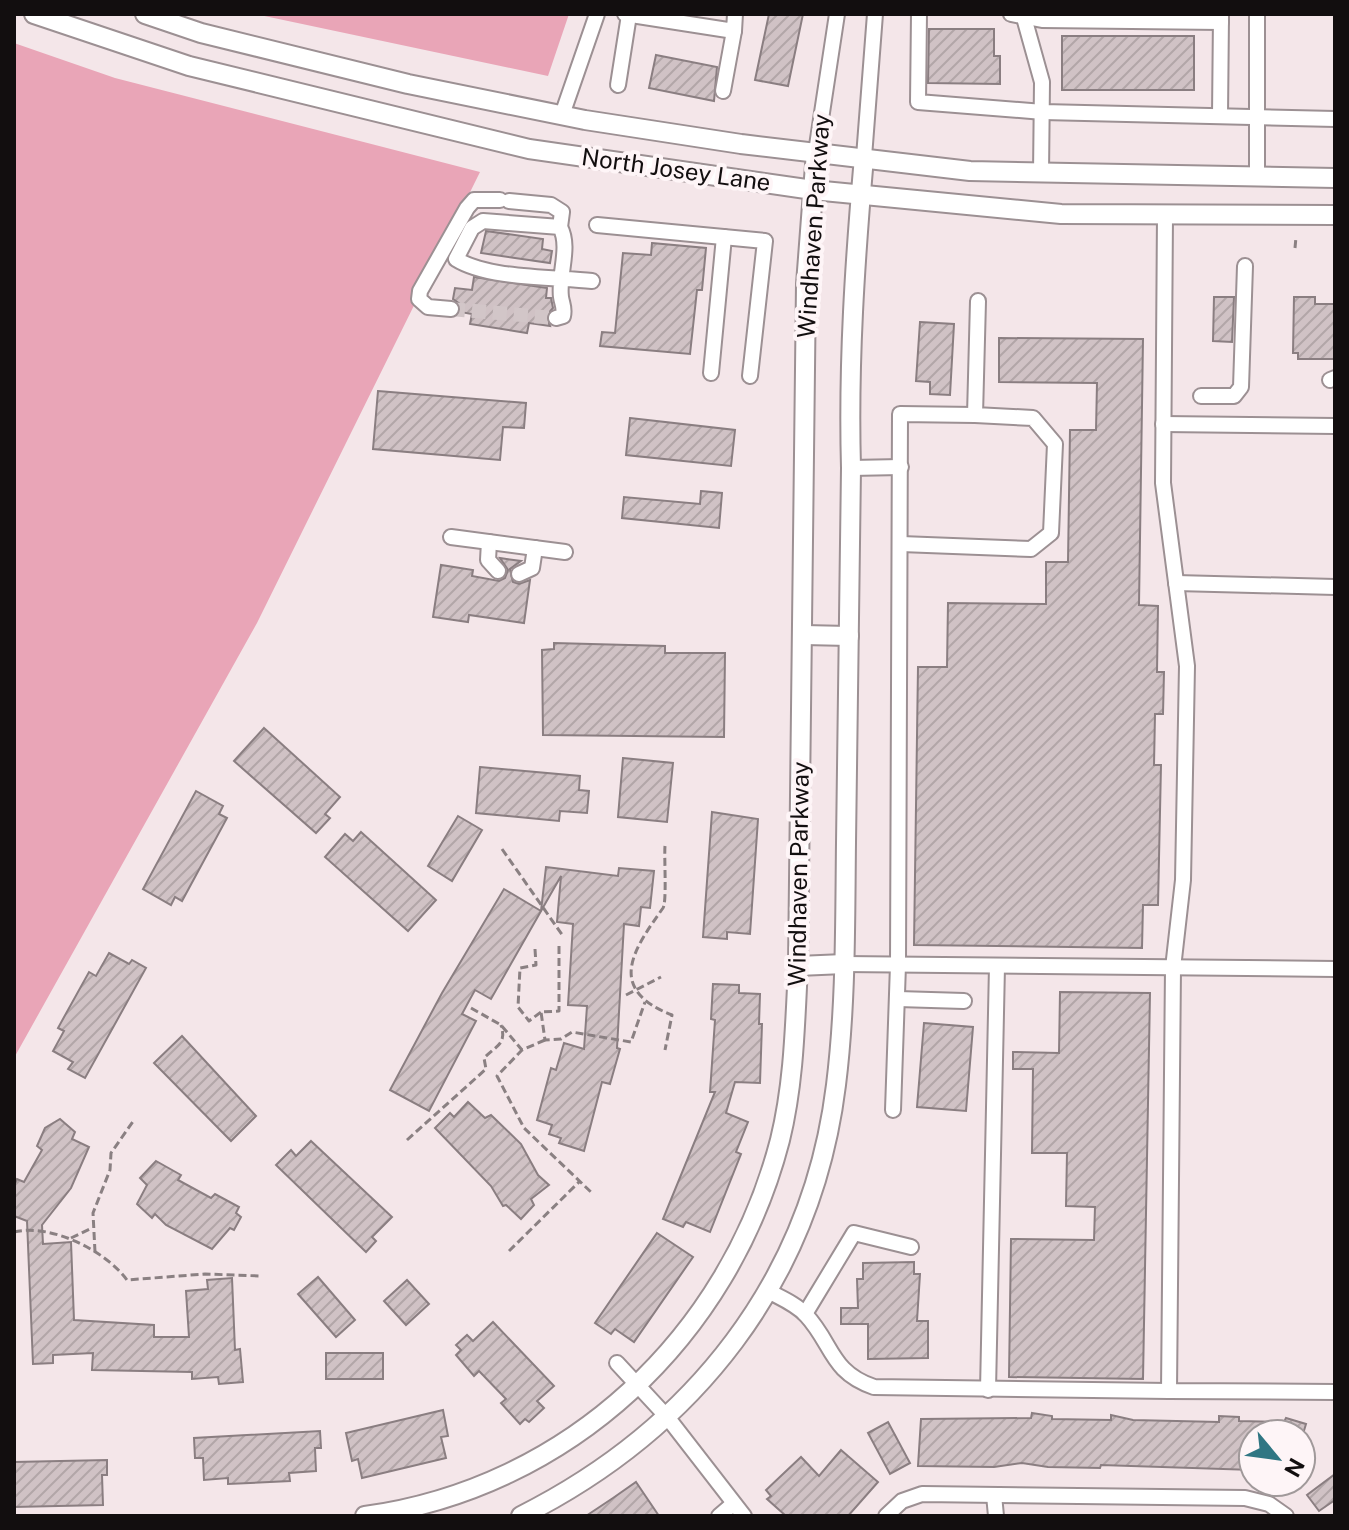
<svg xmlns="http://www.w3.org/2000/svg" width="1349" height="1530" font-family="'Public Sans',sans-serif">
	<defs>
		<pattern id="building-hatch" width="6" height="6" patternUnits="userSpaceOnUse" patternTransform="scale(2)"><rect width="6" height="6" fill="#d0c2c5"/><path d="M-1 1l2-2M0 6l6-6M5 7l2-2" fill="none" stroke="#b2a6a8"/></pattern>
	</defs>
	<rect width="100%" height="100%" fill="#f4e6e9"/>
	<g fill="#e9a5b7">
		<polygon points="255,14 569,14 548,76"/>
		<polygon points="14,43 115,78 480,172 257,623 14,1058"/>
	</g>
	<g fill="url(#building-hatch)" stroke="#8a7e81" stroke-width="2">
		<polygon points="769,14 803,14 788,86 755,80"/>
		<polygon points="929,29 994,29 994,56 1000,56 1000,84 928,83"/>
		<rect x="1062" y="36" width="132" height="54"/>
		<polygon points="656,55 717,67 714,101 649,88"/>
		<polygon points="486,231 543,239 542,249 552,251 550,263 481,253"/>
		<polygon points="652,243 706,248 702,290 697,290 690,354 600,346 602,332 615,333 623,253 651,255"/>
		<polygon points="474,277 547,288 546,298 551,298 553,308 546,316 550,326 529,323 527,333 470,324 472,314 460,312 460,304 453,299 455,288 472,290"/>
		<polygon points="1214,297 1234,297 1232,342 1213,341"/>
		<polygon points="1294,297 1315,297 1315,304 1335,304 1335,359 1298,359 1298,353 1293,353"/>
		<polygon points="920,322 954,324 950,395 930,394 930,382 916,381"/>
		<polygon points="999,338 1143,339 1139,605 1158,606 1157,672 1164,672 1163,714 1155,714 1154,765 1161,765 1158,905 1143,905 1142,948 914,945 918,667 947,667 948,603 1046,604 1046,562 1068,562 1070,430 1096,430 1097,383 999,382"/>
		<polygon points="378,391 526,403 524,428 503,427 500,460 373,449"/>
		<polygon points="630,418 735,430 731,466 626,455"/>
		<polygon points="701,491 722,493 719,528 622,518 624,497 700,504"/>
		<polygon points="500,558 521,561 510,569 513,582 519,584 530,580 524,623 469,615 468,622 433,617 441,565 473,570 472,576 499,581 505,578 508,570"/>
		<polygon points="554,643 665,646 665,653 725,653 724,737 543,735 542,650 554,649"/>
		<polygon points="264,728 340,797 325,814 330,818 316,833 234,761"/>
		<polygon points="623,758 673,763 667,822 618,817"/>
		<polygon points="480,767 580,776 579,790 589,791 587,813 560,811 559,821 476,813"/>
		<polygon points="196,791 223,806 219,814 227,818 182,901 175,897 171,905 143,889"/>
		<polygon points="712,812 758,819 750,934 727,932 727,939 703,937"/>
		<polygon points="458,816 482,830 452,881 428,866"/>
		<polygon points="361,832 436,900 408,931 325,857 345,834 353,841"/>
		<polygon points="546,867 618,876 619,868 654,871 650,908 641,907 639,926 624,924 617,1048 620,1049 610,1084 602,1082 584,1151 559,1143 561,1138 549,1134 552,1125 537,1120 551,1068 556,1070 564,1043 584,1049 587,1006 568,1005 573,924 557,922 561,876 541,911"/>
		<polygon points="504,889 541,911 491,999 475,990 469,1001 462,1014 476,1021 429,1111 390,1090 442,993"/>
		<polygon points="109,953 129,964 132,960 146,968 85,1078 68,1069 73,1062 53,1051 64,1031 58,1028 89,972 96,976"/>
		<polygon points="713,984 739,985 739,993 760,994 759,1024 762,1024 760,1083 735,1082 726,1113 748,1122 736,1152 741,1154 710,1232 686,1222 683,1227 663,1219 715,1092 710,1092 715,1020 711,1019"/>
		<polygon points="1060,992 1150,993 1143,1379 1009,1377 1011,1239 1094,1240 1095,1207 1066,1206 1067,1153 1032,1153 1033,1069 1013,1069 1013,1052 1059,1053"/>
		<polygon points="924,1023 973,1027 966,1111 917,1107"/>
		<polygon points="182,1036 256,1116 231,1141 154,1063"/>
		<polygon points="468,1102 485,1118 491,1115 521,1144 538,1175 549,1185 531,1199 534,1205 521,1219 506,1205 503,1206 491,1186 435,1128 450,1113 454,1117"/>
		<polygon points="60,1119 75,1132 72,1139 89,1147 71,1188 42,1225 43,1244 71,1242 74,1320 154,1325 154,1337 189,1337 186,1291 208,1289 207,1280 232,1278 235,1350 240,1349 243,1382 219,1384 218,1377 192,1379 192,1372 92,1370 93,1353 53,1355 53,1363 33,1364 27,1221 14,1216 14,1185 17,1179 24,1182 42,1150 37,1146 45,1128"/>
		<polygon points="311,1141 392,1217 372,1237 376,1241 366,1252 276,1165 291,1150 296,1156"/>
		<polygon points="156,1161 181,1175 178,1180 211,1198 215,1194 239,1207 236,1213 241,1217 234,1230 230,1228 212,1249 166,1225 155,1214 152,1218 137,1204 147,1185 140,1178"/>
		<polygon points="657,1233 693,1257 634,1342 615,1329 611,1334 595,1323"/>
		<polygon points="914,1262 914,1274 920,1274 917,1321 928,1321 928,1358 868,1359 868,1324 841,1324 841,1308 858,1308 857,1279 863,1279 863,1263"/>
		<polygon points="318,1277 355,1320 336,1337 298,1294"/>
		<polygon points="407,1280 429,1304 406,1325 384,1301"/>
		<polygon points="493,1322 554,1386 537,1401 544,1408 529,1422 525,1419 520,1424 501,1403 506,1399 479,1371 474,1376 456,1355 461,1350 456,1345 467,1335 473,1341"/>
		<rect x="326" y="1353" width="57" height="26"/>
		<polygon points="443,1410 448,1436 441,1437 446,1458 362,1478 358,1459 352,1461 346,1433"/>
		<polygon points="1032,1413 1052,1416 1052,1419 1111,1420 1111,1415 1133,1420 1219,1422 1219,1416 1239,1417 1239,1421 1284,1422 1286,1418 1306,1424 1303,1434 1253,1434 1253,1470 1101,1465 1100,1468 1048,1467 1022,1463 994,1467 918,1466 921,1419 1031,1418"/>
		<polygon points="888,1422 910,1463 890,1474 868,1433"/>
		<polygon points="320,1431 321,1448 315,1448 316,1471 289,1473 290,1481 228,1484 228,1478 204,1480 203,1458 195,1458 194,1438"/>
		<polygon points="841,1450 878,1482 848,1516 786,1516 767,1499 771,1496 766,1490 801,1457 819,1476"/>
		<polygon points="107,1460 107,1475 102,1475 103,1505 14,1507 14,1462"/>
		<polygon points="1335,1474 1335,1500 1319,1511 1307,1495"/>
		<polygon points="636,1482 659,1516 586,1516 613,1498"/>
	</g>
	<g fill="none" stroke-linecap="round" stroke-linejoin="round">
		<polyline stroke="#d2c6c8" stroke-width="14" stroke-dasharray="14 7" stroke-linecap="butt" points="451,309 556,318"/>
		<g stroke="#9c9093" stroke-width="18">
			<g id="minor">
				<polyline points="625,14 734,31 735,14"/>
				<polyline points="919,14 918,102 1043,112 1335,119"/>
				<polyline points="1011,14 1042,20 1221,22"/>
				<polyline points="1023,14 1042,82 1041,174"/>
				<polyline points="1257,14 1257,177"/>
				<polyline points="618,85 629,15"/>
				<polyline points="723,91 734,31"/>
				<polyline points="562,115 597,14"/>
				<polyline points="1220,115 1221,16"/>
				<polyline points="816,152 837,14"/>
				<polyline points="864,157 875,14"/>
				<polyline points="509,201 551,205 562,212 560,227"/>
				<polyline points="1165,216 1163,483 1187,666 1183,880 1173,968 1169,1391 1335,1392"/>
				<polyline points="597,225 765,241 750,376"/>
				<polyline points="451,309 428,307 419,299 420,291 467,208 474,200 500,200"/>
				<path d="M556,318L563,316C565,308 562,304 561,297C558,275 571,247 560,227L483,221L472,228L456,259C488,279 553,277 592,281"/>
				<polyline points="711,373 724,237"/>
				<polyline points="1330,380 1335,378"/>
				<polyline points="1201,396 1234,396 1241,387 1245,266"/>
				<polyline points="1163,424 1335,426"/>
				<polyline points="851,468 901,467"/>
				<polyline points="451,537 565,552"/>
				<polyline points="489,542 488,560 498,571"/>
				<polyline points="901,544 1031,549 1051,533 1055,444 1033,418 975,415 978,301"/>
				<polyline points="519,574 532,568 535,548"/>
				<polyline points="1176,583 1335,587"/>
				<polyline points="844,964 1335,969"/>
				<polyline points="898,999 964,1001"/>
				<polyline points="893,1110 898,965 900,414 975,415"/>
				<path d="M768,1291C781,1298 796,1304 806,1315C833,1344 830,1372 874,1387L1169,1391"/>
				<polyline points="805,1314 854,1233 911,1247"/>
				<polyline points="617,1363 668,1418 744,1516"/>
				<polyline points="988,1390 997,966"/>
				<polyline points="994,1495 996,1516"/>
				<polyline points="719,1516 733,1504"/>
				<polyline points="886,1516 902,1501 922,1494 1245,1498 1269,1504 1286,1516"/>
			</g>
		</g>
		<g stroke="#9c9093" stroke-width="22">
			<g id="major">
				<polyline points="34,14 189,66 529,149 813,190 1061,214 1335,215"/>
				<polyline points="145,14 201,33 408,84 585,120 741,144 970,171 1335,178"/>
				<polyline points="804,635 849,636"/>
				<polyline points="798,966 844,964"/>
				<path d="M365,1516C569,1488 729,1337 780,1140C794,1083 795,1025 798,966L806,284L816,152"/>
				<path d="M521,1516C694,1429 812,1280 836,1085C846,1005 845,924 846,843C848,718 849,593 851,468C848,363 855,261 864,157"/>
			</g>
		</g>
		<g stroke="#8a8082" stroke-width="3" stroke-dasharray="8 4" stroke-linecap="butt">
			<polyline points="1295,248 1296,237"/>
			<path d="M665,846C664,857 667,902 663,908C634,949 605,989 672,1015L665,1050"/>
			<polyline points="502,849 563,936"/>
			<polyline points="559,946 559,1011 541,1012 545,1040 561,1039 572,1032 631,1042 645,1002"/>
			<polyline points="535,949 536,965 520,968 518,1007 529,1021 541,1012"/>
			<polyline points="626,995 661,977"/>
			<polyline points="471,1008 501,1025 522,1050"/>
			<polyline points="545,1040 522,1050 497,1076 524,1128 593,1194"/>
			<path d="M407,1140L486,1069L484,1058C497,1045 507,1044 501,1025"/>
			<path d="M14,1232C51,1223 106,1251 127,1280L205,1274L261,1276"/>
			<polyline points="71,1238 92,1228"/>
			<polyline points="509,1251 580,1181"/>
			<polyline points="95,1252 93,1213 110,1170 111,1153 134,1120"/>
		</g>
		<use href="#minor" stroke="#fff" stroke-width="14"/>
		<use href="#major" stroke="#fff" stroke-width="18"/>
	</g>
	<g text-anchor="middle" stroke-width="8" stroke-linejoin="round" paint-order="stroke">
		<g font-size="24" fill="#120e0f" stroke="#fef5f7">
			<text transform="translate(676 170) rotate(8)" y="8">North Josey Lane</text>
			<text transform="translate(814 226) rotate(-86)" y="8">Windhaven Parkway</text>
			<text transform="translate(799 874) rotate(-89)" y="8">Windhaven Parkway</text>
		</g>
	</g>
	<rect width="1349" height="1530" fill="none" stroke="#120e0f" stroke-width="32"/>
	<g transform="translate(1277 1458) rotate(119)"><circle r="38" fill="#fef5f7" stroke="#a0999a" stroke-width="2"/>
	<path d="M0-6L14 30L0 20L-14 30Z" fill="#307683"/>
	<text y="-12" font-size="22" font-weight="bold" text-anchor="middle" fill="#120e0f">N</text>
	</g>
</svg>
